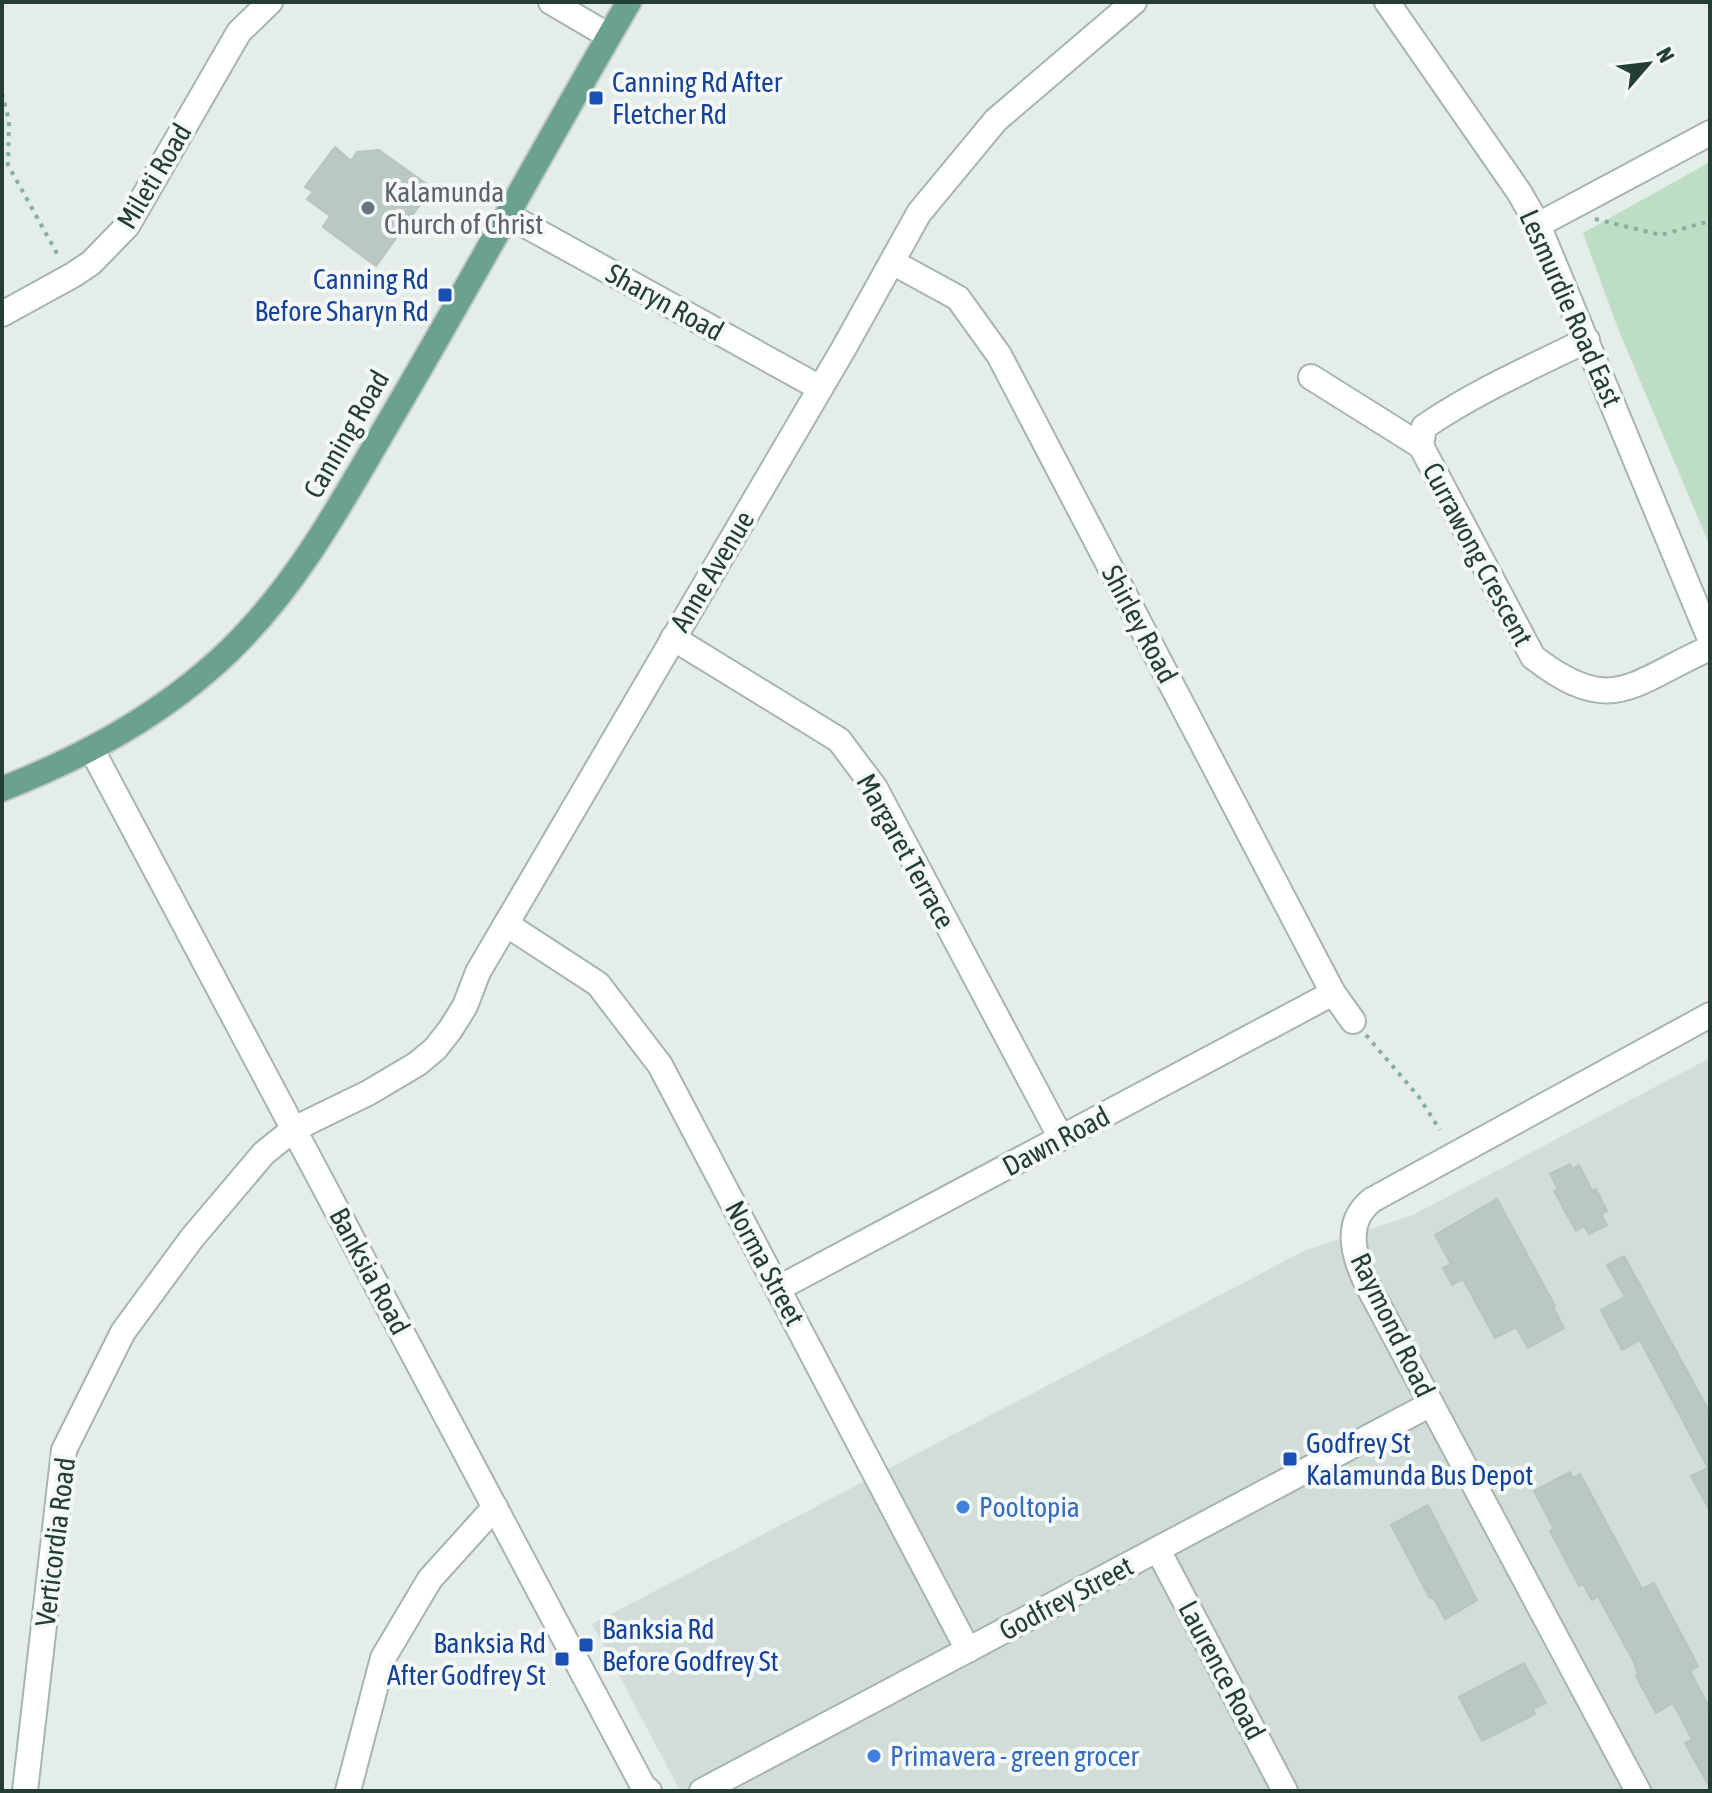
<svg xmlns="http://www.w3.org/2000/svg" width="1712" height="1793" font-family="'Asap Condensed',sans-serif">
	<rect width="100%" height="100%" fill="#e4ede8"/>
	<polygon fill="#d2ddd7" points="1710,1058 1710,1791 680,1791 592,1624 1306,1250 1413,1215"/>
	<polygon fill="#bdddc5" points="1710,162 1710,546 1619,331 1583,233"/>
	<g fill="#b9c8c1" stroke="#b6c6bf" stroke-width="2">
		<polygon points="335,147 351,161 357,152 379,150 432,188 376,266 323,227 330,216 307,199 313,192 305,187"/>
		<polygon points="1570,1164 1572,1169 1579,1165 1592,1191 1596,1189 1607,1211 1601,1214 1607,1225 1589,1234 1584,1226 1576,1231 1554,1191 1558,1189 1550,1174"/>
		<polygon points="1497,1199 1555,1306 1553,1307 1564,1328 1528,1348 1516,1327 1495,1338 1463,1279 1452,1285 1443,1268 1451,1264 1435,1235"/>
		<polygon points="1624,1256 1710,1413 1710,1511 1691,1476 1708,1468 1640,1340 1622,1350 1601,1310 1625,1297 1607,1265"/>
		<polygon points="1570,1472 1573,1478 1580,1474 1642,1589 1654,1583 1698,1666 1690,1671 1710,1709 1710,1788 1685,1743 1692,1739 1673,1703 1656,1713 1636,1676 1638,1675 1634,1662 1598,1596 1592,1600 1583,1584 1579,1586 1550,1531 1554,1529 1534,1491"/>
		<polygon points="1428,1505 1477,1600 1445,1619 1433,1597 1430,1598 1391,1525"/>
		<polygon points="1524,1663 1546,1703 1533,1709 1535,1714 1482,1741 1459,1697"/>
	</g>
	<g fill="none" stroke-linecap="round" stroke-linejoin="round">
		<g stroke="#a7b5af" stroke-width="28">
			<g id="minor">
				<polyline points="551,2 609,36"/>
				<polyline points="509,216 820,388"/>
				<polyline points="1538,225 1710,133"/>
				<polyline points="892,262 958,298 999,355 1333,993 1353,1021"/>
				<polyline points="2,314 73,275 91,263 127,226 239,32 270,2"/>
				<path d="M1311,377L1421,446L1424,427C1475,392 1532,367 1587,340"/>
				<path d="M1421,446L1533,657C1613,719 1632,682 1710,648"/>
				<polyline points="673,638 839,740 875,788 1061,1138"/>
				<polyline points="92,750 643,1786 649,1791"/>
				<polyline points="506,924 598,984 660,1065 968,1650"/>
				<polyline points="779,1288 1333,993"/>
				<polyline points="1158,1550 1285,1791"/>
				<polyline points="25,1791 64,1450 123,1332 192,1238 264,1153 294,1129 368,1093 417,1064 435,1049 450,1030 465,1006 478,972 844,348 919,213 996,120 1134,2"/>
				<polyline points="348,1791 383,1658 430,1579 495,1507"/>
				<polyline points="702,1791 1431,1404"/>
				<path d="M1638,1791L1366,1282C1353,1254 1344,1222 1372,1200L1710,1015"/>
			</g>
		</g>
		<g stroke="#a7b5af" stroke-width="28">
			<polyline id="tertiary" points="1387,2 1519,192 1538,225 1710,639"/>
		</g>
		<g stroke="#c2c9c7" stroke-width="28">
			<path id="primary" d="M2,789C86,756 163,714 228,652C299,584 345,496 394,413C474,277 549,138 629,2"/>
		</g>
		<g stroke="#85b0a1" stroke-width="4" stroke-dasharray="4 6" stroke-linecap="butt">
			<polyline points="2,93 9,121 8,165 59,257"/>
			<polyline points="1595,219 1661,235 1710,221"/>
			<polyline points="1366,1035 1419,1097 1440,1130"/>
		</g>
		<use href="#minor" stroke="#fff" stroke-width="24"/>
		<use href="#tertiary" stroke="#fff" stroke-width="24"/>
		<use href="#primary" stroke="#6aa191" stroke-width="24"/>
	</g>
	<g fill="#1a4fb4" stroke="#f4f9f7" stroke-width="3">
		<rect x="588" y="90" width="16" height="16" rx="4"/>
		<rect x="437" y="287" width="16" height="16" rx="4"/>
		<rect x="1282" y="1451" width="16" height="16" rx="4"/>
		<rect x="578" y="1637" width="16" height="16" rx="4"/>
		<rect x="554" y="1651" width="16" height="16" rx="4"/>
	</g>
	<circle fill="#6b7280" stroke="#f4f9f7" stroke-width="3" cx="368" cy="208" r="8"/>
	<g fill="#3f7fe0" stroke="#f4f9f7" stroke-width="3">
		<circle cx="963" cy="1507" r="8"/>
		<circle cx="874" cy="1756" r="8"/>
	</g>
	<g text-anchor="middle" stroke-width="8" stroke-linejoin="round" paint-order="stroke">
		<g font-size="28" fill="#164399" stroke="#f4f9f7" text-anchor="start">
			<text x="612" y="92">Canning Rd After<tspan x="612" dy="32">Fletcher Rd</tspan></text>
			<text x="429" y="289" text-anchor="end">Canning Rd<tspan x="429" dy="32">Before Sharyn Rd</tspan></text>
			<text x="1306" y="1453">Godfrey St<tspan x="1306" dy="32">Kalamunda Bus Depot</tspan></text>
			<text x="602" y="1639">Banksia Rd<tspan x="602" dy="32">Before Godfrey St</tspan></text>
			<text x="546" y="1653" text-anchor="end">Banksia Rd<tspan x="546" dy="32">After Godfrey St</tspan></text>
		</g>
		<g font-size="28" fill="#243e36" stroke="#f4f9f7">
			<text transform="translate(154 176) rotate(-59)" y="10">Mileti Road</text>
			<text transform="translate(665 302) rotate(29)" y="10">Sharyn Road</text>
			<text transform="translate(1571 308) rotate(66)" y="10">Lesmurdie Road East</text>
			<text transform="translate(346 434) rotate(-60)" y="10">Canning Road</text>
			<text transform="translate(1478 554) rotate(62)" y="10">Currawong Crescent</text>
			<text transform="translate(712 571) rotate(-59)" y="10">Anne Avenue</text>
			<text transform="translate(1140 624) rotate(62)" y="10">Shirley Road</text>
			<text transform="translate(906 851) rotate(61)" y="10">Margaret Terrace</text>
			<text transform="translate(1056 1141) rotate(-28)" y="10">Dawn Road</text>
			<text transform="translate(765 1263) rotate(62)" y="10">Norma Street</text>
			<text transform="translate(370 1271) rotate(62)" y="10">Banksia Road</text>
			<text transform="translate(1393 1325) rotate(64)" y="10">Raymond Road</text>
			<text transform="translate(55 1542) rotate(-83)" y="10">Verticordia Road</text>
			<text transform="translate(1066 1598) rotate(-28)" y="10">Godfrey Street</text>
			<text transform="translate(1222 1670) rotate(62)" y="10">Laurence Road</text>
		</g>
		<g font-size="28" fill="#5b616d" stroke="#f4f9f7" text-anchor="start">
			<text x="384" y="202">Kalamunda<tspan x="384" dy="32">Church of Christ</tspan></text>
		</g>
		<g font-size="28" fill="#366cbe" stroke="#f4f9f7" text-anchor="start">
			<text x="979" y="1517">Pooltopia</text>
			<text x="890" y="1766">Primavera - green grocer</text>
		</g>
	</g>
	<rect width="1712" height="1793" fill="none" stroke="#243e36" stroke-width="8"/>
	<g transform="translate(1648 64) rotate(62)" stroke="#f4f9f7" stroke-width="6" paint-order="stroke">
	<path d="M0-6L14 30L0 20L-14 30Z" fill="#243e36"/>
	<text y="-12" font-size="22" font-weight="bold" text-anchor="middle" fill="#243e36">N</text>
	</g>
</svg>
